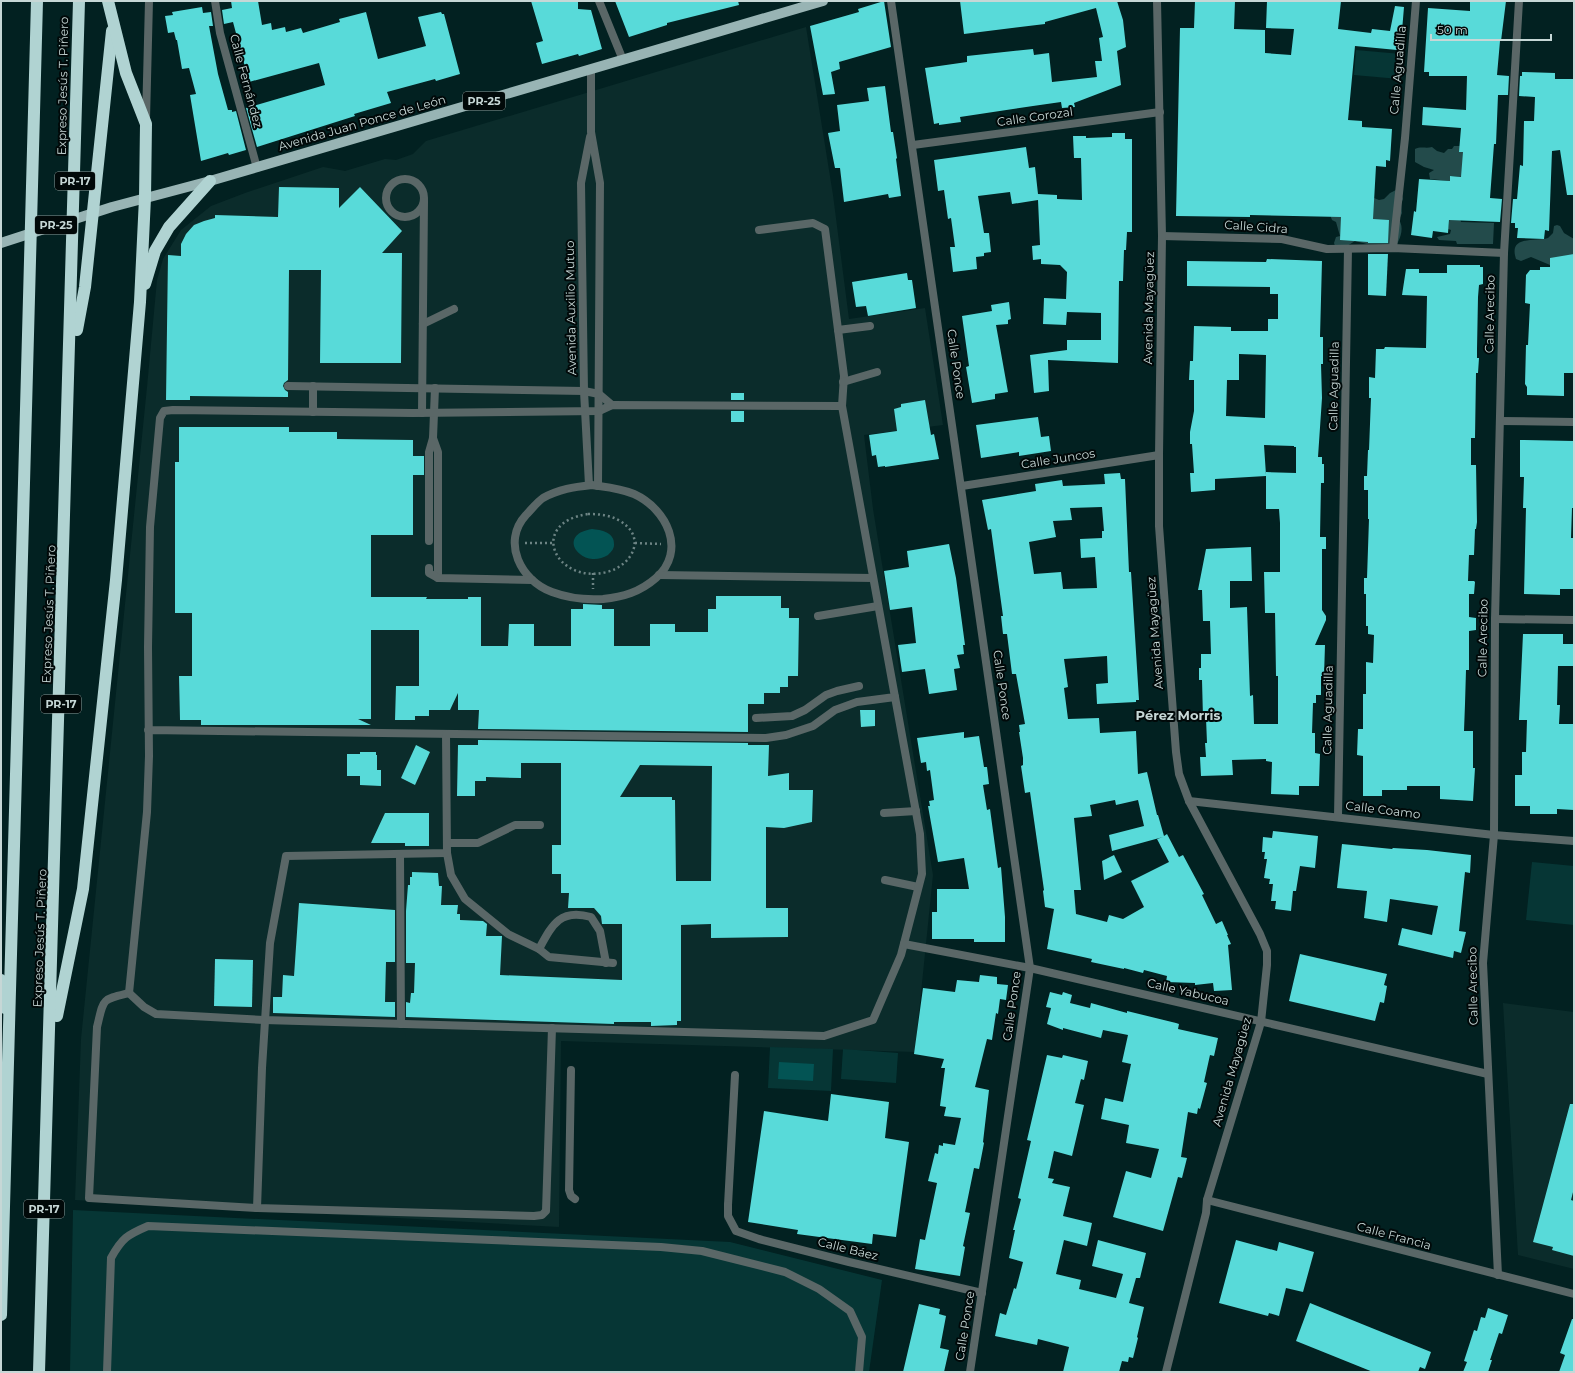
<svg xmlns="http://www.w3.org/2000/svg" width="1575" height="1373" font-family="Montserrat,sans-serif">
	<rect width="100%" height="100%" fill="#022121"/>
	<g fill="#0b2c2b">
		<polygon points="806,27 833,195 849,319 925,308 943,425 864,435 873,509 933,875 915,1052 561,1041 559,1227 75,1200 81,1039 147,387 157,280 163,259 181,230 211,206 245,193 323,167 345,171 385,159 396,160 413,154 426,141"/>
		<polygon points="1503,1003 1574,1012 1574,1269 1518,1255"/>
	</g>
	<g fill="#063635">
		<polygon points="1356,50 1401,54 1399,79 1354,75"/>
		<polygon points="1532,862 1574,866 1574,925 1526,920"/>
		<polygon points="770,1047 833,1049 831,1091 768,1088"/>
		<polygon points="843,1049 898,1053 896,1083 841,1079"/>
		<polygon points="73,1210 730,1242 882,1280 869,1372 70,1372"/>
	</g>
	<g fill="#234b4b">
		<path d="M1454,146H1461L1464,155L1463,177L1451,176L1450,181L1430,179L1429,173L1434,170L1424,167L1415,162V149C1421,146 1426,149 1432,147L1437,151L1444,153L1448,149H1452Z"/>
		<path d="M1396,190L1401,192L1403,199L1401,204L1402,213L1399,220C1404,227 1401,237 1397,244H1367L1355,241L1347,246H1335L1334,243L1336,237L1340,236L1336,222L1332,220L1328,209L1374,198L1379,200L1384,199L1390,193Z"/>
		<polygon points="1459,214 1461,222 1494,223 1493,244 1457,244 1456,241 1439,240 1437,237 1450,234 1451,230 1448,229 1450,215"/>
		<path d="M1557,225L1560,226L1564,233L1574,239V306L1550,265L1531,257L1521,261L1516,259C1508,235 1535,242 1548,238L1553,233L1554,226Z"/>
	</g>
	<g fill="#035454">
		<path d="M592,529C601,530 615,532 614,545C614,549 611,552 608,555C583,571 554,535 592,529Z"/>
		<polygon points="779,1062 814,1064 813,1081 778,1079"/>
	</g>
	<g fill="#58dad9" fill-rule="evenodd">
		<polygon points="231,1 258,1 262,25 271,23 272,30 285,27 286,32 301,28 303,33 340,22 339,19 366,12 378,59 426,46 418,17 441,12 442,14 444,14 460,74 436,81 435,79 387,92 391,103 354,114 355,116 257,147 246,108 325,85 319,63 249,82 233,22 224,24 222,10 232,8"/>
		<polygon points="531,1 578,1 578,9 591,10 602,49 579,56 578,54 542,64 536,43 543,41"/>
		<polygon points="615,1 738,1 739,5 667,23 667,25 629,37"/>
		<polygon points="884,1 891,47 839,62 840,69 831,72 835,94 823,95 810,26 859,12 858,9"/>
		<polygon points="960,1 1117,1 1123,20 1126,47 1117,51 1121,85 1074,103 1075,107 1062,108 1061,102 1033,106 960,117 961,122 939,125 939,123 934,124 925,68 967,62 967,56 1033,49 1034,55 1049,53 1052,82 1097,77 1095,61 1102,61 1099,38 1103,37 1096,8 1045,22 1045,24 964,34"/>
		<polygon points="1195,1 1235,1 1234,29 1265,30 1265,53 1291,55 1294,29 1266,28 1267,1 1341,1 1338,29 1371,33 1372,29 1390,31 1395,6 1404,7 1401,43 1398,43 1397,50 1355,46 1348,120 1362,121 1362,127 1392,129 1390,161 1386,160 1386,167 1376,166 1373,219 1389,220 1388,243 1368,243 1368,242 1340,240 1341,217 1250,215 1250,217 1176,216 1180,28 1194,28"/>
		<polygon points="1470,1 1506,1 1501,41 1500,41 1497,75 1509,76 1508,95 1498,95 1496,144 1494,144 1490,198 1502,199 1500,222 1449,220 1448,233 1433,231 1432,238 1411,235 1414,211 1416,212 1419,179 1450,181 1450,176 1461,177 1463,152 1459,152 1461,128 1422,125 1423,107 1466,110 1467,76 1429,76 1429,72 1424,72 1428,8 1470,11"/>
		<polygon points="202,7 203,13 211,12 213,26 209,26 218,74 228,110 232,110 232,112 236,111 246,150 229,155 228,153 201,161 190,95 196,94 189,68 182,69 177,40 176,40 174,32 168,33 165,16 173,15 172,12"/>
		<polygon points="1522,72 1555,73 1555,79 1574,79 1574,195 1567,195 1560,150 1552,151 1549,231 1545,230 1544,239 1517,238 1518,228 1515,228 1515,223 1511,223 1513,199 1517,199 1520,165 1523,166 1524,121 1534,121 1535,97 1519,96 1520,76 1522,76"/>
		<polygon points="885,86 891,132 893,132 897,158 896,159 901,196 889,198 888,194 844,202 840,168 835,168 828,133 840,131 837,105 869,101 867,88"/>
		<polygon points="1112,133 1125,133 1125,139 1132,139 1132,232 1127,232 1126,250 1124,250 1123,281 1119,281 1118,363 1048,360 1049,391 1034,393 1030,355 1067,350 1067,340 1101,340 1101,313 1067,312 1066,325 1043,324 1044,298 1066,299 1067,272 1060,265 1041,264 1041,259 1033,260 1032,246 1040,245 1038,200 1012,204 1010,192 978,196 984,233 989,233 991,252 984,253 984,256 976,257 977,269 953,272 950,247 955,247 951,218 948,219 944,190 938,191 934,160 1026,147 1029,168 1035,167 1038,194 1057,195 1057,199 1082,200 1081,158 1074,158 1073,136 1086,136 1086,138 1112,137"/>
		<polygon points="279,187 339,188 339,208 360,187 402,231 382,253 402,253 401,363 320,363 321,270 289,270 288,380 284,383 283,386 285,390 288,392 288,397 190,396 190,400 166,400 168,255 181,256 181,244 186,234 194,225 204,221 215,218 215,215 278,217"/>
		<polygon points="1368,254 1388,254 1386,296 1368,295"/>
		<polygon points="1574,254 1574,373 1564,373 1564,396 1527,395 1527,387 1525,384 1526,345 1528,345 1530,304 1525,303 1526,275 1530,270 1540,270 1540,267 1550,267 1550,258"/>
		<path d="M1267,259L1322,261L1320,337H1323V364H1321L1322,398L1318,457H1322V464H1324V483H1321L1320,537H1326V549H1322V610L1326,616V620L1315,645H1325L1324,676H1321V695H1316V703H1313L1312,733H1315V753L1320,754L1319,786H1299V795L1271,794L1272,762L1266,761V759L1232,760L1233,775L1201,776L1200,757H1206L1205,743H1207L1206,718H1203L1202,680H1199V668H1201V654H1211L1210,621H1203L1202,590H1198L1206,549L1251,547L1252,581H1230V608L1247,607L1250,696L1253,695L1254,724H1278V676H1276L1275,613H1265L1264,572H1280V523L1279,509H1266V476L1215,479V490L1191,492L1190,473H1194L1192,444H1190V432L1194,411V380H1189L1190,361H1193L1194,326L1231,327V331H1268V319H1278V294H1270V287L1187,286V261L1266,262ZM1239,354L1266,355L1265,418L1226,416L1227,380H1239ZM1264,445L1294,446V447H1296V473L1266,472V475Z"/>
		<polygon points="1447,265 1480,265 1480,267 1483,267 1483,284 1479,285 1478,297 1477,349 1477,358 1479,358 1478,373 1476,373 1475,438 1471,438 1471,465 1476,465 1477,522 1476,529 1475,529 1474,555 1469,555 1468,581 1474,581 1475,582 1474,594 1469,594 1469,617 1476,618 1476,630 1469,631 1469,670 1466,670 1465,704 1464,731 1473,731 1473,768 1475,768 1473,801 1440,799 1440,786 1407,786 1407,790 1382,790 1382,796 1363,796 1363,756 1357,755 1358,729 1363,729 1363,694 1366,694 1366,662 1373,663 1374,635 1368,634 1368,626 1366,626 1366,594 1364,594 1364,578 1367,578 1369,519 1368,519 1368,490 1364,490 1364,476 1367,476 1368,450 1369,450 1371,398 1369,398 1369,377 1375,378 1376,349 1384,349 1385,347 1426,348 1427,296 1402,295 1406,269 1419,269 1419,273 1447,273"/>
		<polygon points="907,273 908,280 912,280 916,308 868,316 866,306 856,307 852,282"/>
		<polygon points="1009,302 1011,319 1008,320 1008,324 996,325 1008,392 995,394 995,399 972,403 966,367 969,366 962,316 992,311 991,305"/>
		<rect x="731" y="393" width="13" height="7"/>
		<polygon points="925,400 931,435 934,434 939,459 885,467 885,466 878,467 876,455 872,456 869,435 897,431 894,409 901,407 901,404"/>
		<rect x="731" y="411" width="13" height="11"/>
		<polygon points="1038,417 1041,437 1049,436 1051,451 1019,456 1019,452 981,458 976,425"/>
		<polygon points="179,427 289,427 289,432 337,432 337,439 413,440 413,456 424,456 424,475 413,475 413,535 371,535 371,597 427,597 426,599 468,599 468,597 481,597 481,646 508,646 509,624 534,624 534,646 571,646 571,609 583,609 583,604 602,605 602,609 614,609 614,646 650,646 650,624 675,624 675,632 708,632 708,609 716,609 716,596 781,596 781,608 789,608 789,618 799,618 798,676 788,676 788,687 780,687 780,693 764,693 764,704 748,704 748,732 478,729 479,710 458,710 458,693 450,710 429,710 429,716 415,716 415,720 395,720 396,686 419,686 419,630 371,630 371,719 358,719 371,725 201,725 201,720 180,720 179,676 192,676 192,613 175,613 175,462 179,462"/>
		<polygon points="1520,440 1574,441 1574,508 1572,508 1571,538 1574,538 1574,589 1560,589 1560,595 1524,594 1526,508 1523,508 1524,477 1520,477"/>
		<path d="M1120,473L1121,479H1125L1129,572H1131L1139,700H1136V702L1097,704L1096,684L1108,683L1107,656L1064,659L1068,687L1064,688L1068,719L1099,718L1100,733L1136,731L1138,774L1147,772L1157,815H1158L1164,836L1167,834L1179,857L1183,855L1204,894L1202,895L1216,924L1222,921L1228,935H1227L1231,944L1228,945L1232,990L1214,991L1213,983L1195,985V983L1166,982L1167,976L1144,970L1143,973L1124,968V969L1091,962L1092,959L1047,949L1054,909L1045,907L1043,891L1044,890L1030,792L1025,793L1021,766L1023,765V758L1019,732H1020L1019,725L1025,724L1016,674H1012L1007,634H1003L1001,616H1003L991,529L988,530L982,500L1036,491L1035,484L1062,480L1063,486L1105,484L1104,474ZM1102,507L1104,531H1102V538L1080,539L1081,558L1095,557L1097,588L1063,589L1061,572L1034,574L1029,542L1056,537L1053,521L1072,520L1070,508ZM1115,800L1116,805L1138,800L1144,826L1109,835L1112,851L1163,837L1157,839L1169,862L1131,881L1144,907L1123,919L1109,915L1107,922L1076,914L1074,890H1081L1074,818L1092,816L1090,805Z"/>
		<polygon points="949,544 956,578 965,645 963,645 964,654 957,655 960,668 954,669 957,690 929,694 925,669 902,672 898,645 916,643 912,607 890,610 884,571 909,567 907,551"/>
		<polygon points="1523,634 1563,634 1563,644 1574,644 1574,666 1558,666 1557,705 1560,705 1559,724 1574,724 1574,810 1557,809 1557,814 1530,814 1530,806 1515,806 1515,775 1522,775 1522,752 1526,752 1527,720 1519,720"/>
		<polygon points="860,710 875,710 875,726 861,727"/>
		<polygon points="964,732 964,738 979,736 984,767 987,767 989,784 983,785 987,810 990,809 998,868 1001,867 1005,917 1005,942 974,942 974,939 932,939 932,912 937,912 937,889 969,889 964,858 938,862 928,806 930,806 929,801 934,800 930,770 927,771 926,762 921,763 917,738"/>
		<path d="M478,740L748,743V745H769L768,776L789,773V790H813L812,822L784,828L766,827V908H788V937L711,938V924L681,925V1021H677V1025L651,1026V1022H614V1024L406,1017V1002L410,1003L411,993H414L415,963H406V911L408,885H410V877H412V872L438,873L439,886H442L441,905H458L457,914H460V920L483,921L487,924L486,936H502L500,975L622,980V924H602L601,916L594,908H568L569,893H561V874H552V845H561V763H521V778L486,777V781H475V796H457L458,745H478ZM640,765L712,766L711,881H676L675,800H672V797H620Z"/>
		<polygon points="416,745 430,752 415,785 401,778"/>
		<polygon points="360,752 376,752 376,755 377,755 377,770 381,770 381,786 360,785 360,776 347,776 347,754 360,754"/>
		<polygon points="385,813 429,813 429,846 405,846 405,843 371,843"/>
		<polygon points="1273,831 1318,836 1315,868 1300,866 1296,891 1293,891 1291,911 1275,909 1276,901 1271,901 1273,884 1269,884 1270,879 1264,878 1267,859 1264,859 1265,852 1262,852 1263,837 1272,838"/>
		<polygon points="1342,844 1392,849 1393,848 1427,850 1471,855 1470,873 1465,872 1459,931 1466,932 1461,953 1454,951 1453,958 1398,945 1402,928 1432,935 1438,906 1390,899 1387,922 1364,918 1367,891 1337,888"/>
		<polygon points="1114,855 1122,872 1104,880 1102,861"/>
		<polygon points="299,903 395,910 395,962 386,962 385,1002 395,1002 395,1017 273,1013 273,997 282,997 283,975 294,976"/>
		<polygon points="1300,954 1387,974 1384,985 1387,986 1384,1003 1380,1002 1375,1021 1289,1001"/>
		<polygon points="215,959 253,960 252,1007 214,1006"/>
		<polygon points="980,975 997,977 997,984 1008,985 1006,1000 1000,999 998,1014 996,1013 992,1040 987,1039 975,1087 989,1090 983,1142 984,1143 979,1169 974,1168 965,1212 970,1213 963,1246 965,1247 960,1276 915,1269 920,1239 925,1240 937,1183 928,1181 935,1153 938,1154 939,1145 943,1146 943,1143 955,1145 961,1118 944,1116 946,1107 940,1106 945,1068 941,1068 944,1059 914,1054 923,988 955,992 957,980 979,982"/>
		<polygon points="1050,992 1062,995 1063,992 1072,995 1070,1003 1090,1008 1091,1003 1127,1013 1127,1011 1176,1023 1179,1024 1178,1029 1218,1038 1214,1056 1210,1055 1204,1082 1207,1083 1200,1109 1198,1108 1197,1114 1188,1112 1181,1157 1187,1158 1182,1178 1178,1177 1163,1231 1113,1217 1126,1171 1151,1178 1159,1149 1126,1143 1129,1125 1101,1119 1105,1098 1123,1102 1131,1064 1122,1062 1128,1035 1103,1030 1101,1038 1063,1028 1063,1030 1047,1024 1051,1008 1046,1007"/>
		<polygon points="1047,1055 1062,1058 1063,1055 1088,1061 1084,1080 1081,1079 1075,1103 1084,1105 1072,1156 1054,1151 1048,1178 1054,1179 1052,1183 1070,1187 1063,1216 1092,1223 1087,1246 1064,1240 1056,1274 1081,1280 1079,1289 1116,1298 1123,1274 1092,1266 1098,1240 1146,1253 1140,1278 1136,1278 1129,1303 1144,1307 1137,1337 1138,1338 1133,1358 1129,1357 1128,1362 1122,1361 1119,1372 1063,1372 1069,1347 1038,1339 1037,1345 995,1336 1000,1313 1006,1315 1014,1288 1016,1289 1023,1262 1009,1258 1015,1230 1013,1230 1021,1199 1018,1198 1031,1141 1027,1140"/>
		<polygon points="831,1094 889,1102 885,1138 909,1142 896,1237 873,1234 872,1244 797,1234 798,1230 748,1222 764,1111 828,1121"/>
		<polygon points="1570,1104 1574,1104 1574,1188 1571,1200 1574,1201 1574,1256 1552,1250 1553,1247 1533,1242"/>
		<polygon points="1236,1240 1277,1251 1279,1242 1314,1252 1303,1292 1286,1288 1279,1316 1269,1313 1268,1316 1219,1303"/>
		<polygon points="1310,1303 1431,1352 1425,1369 1420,1367 1418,1372 1373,1372 1296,1341"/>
		<polygon points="919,1304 940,1309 939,1314 946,1316 940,1348 949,1350 944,1372 903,1372"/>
		<polygon points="1488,1308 1508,1315 1502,1334 1499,1333 1490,1360 1492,1360 1488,1372 1463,1372 1467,1362 1464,1361 1474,1330 1477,1331 1481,1317 1485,1318"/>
		<polygon points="1572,1319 1574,1319 1574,1372 1559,1372 1565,1355 1560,1353"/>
	</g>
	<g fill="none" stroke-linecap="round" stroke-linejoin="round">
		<g stroke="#6d8484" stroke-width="2.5" stroke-dasharray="2 3" stroke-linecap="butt">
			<path d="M588,514C599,514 610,515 620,521C647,537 633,565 607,572C555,585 527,523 588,514Z"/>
			<polyline points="525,543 553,543"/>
			<polyline points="635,543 661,544"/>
			<polyline points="593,573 593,589"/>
		</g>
		<g stroke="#5a6767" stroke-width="8">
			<polyline points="591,69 591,132 600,183 598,486"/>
			<circle cx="405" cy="198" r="19"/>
			<polyline points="759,230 813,223 825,229 844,376 842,406"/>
			<polyline points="423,324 454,309"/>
			<polyline points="838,330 870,326"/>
			<polyline points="843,382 877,372"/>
			<polyline points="288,386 584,391 599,394 612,405"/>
			<polyline points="313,386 313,412"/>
			<polyline points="422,413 424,201"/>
			<polyline points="433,438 438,452 438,578"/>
			<polyline points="589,485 584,391 581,183 590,137"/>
			<path d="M592,485C606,487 620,488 634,494C667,509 687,551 656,578C640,592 623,597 603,599C587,600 568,598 552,592C521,581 501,542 526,515C531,510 537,502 543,498C559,489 574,487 592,485Z"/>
			<polyline points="429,541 429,452 433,438 435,388"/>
			<polyline points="429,568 429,573 438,578 532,580"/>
			<polyline points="659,575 873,578"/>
			<polyline points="818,616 878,606"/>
			<polyline points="756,718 792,716 805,710 826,695 837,691 859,686"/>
			<path d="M148,730L766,738L786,735L813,726L835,710L857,702L895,697L842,406L612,405L599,411L413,413L173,410L164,411L160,418L150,527L148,647L149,756L147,812L129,993C101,1000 104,998 97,1027L89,1198L257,1208L534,1216L542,1215L546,1211L552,1028"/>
			<polyline points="884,813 916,811"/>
			<polyline points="447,843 478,843 515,825 540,825"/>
			<polyline points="447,853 451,875 465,899 508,934 539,949 549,957 613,963"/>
			<polyline points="400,854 401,1024"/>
			<polyline points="885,880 918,887"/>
			<path d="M539,949C552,925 560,908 591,917L600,931L606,963"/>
			<polyline points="129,993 144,1007 156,1014 264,1020 824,1036 873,1020 901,955 922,874 920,834 895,697"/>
			<polyline points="571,1070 569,1190 571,1196 575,1199"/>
			<polyline points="728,1205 735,1075"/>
			<polyline points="257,1208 262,1068 270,943 286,856 447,853 446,734"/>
			<path d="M107,1372L111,1258C122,1238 127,1235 148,1226L661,1247L702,1251L785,1272L819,1289L850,1311L862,1337L859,1372"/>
		</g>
		<g stroke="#5a6767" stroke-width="8">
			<polyline points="215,1 220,33 257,168"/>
			<polyline points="599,1 623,60"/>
			<polyline points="891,1 1030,968 970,1372"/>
			<polyline points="146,119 149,1"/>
			<polyline points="913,145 1160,112"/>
			<polyline points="1162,236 1282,239 1327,249 1393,248 1504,253"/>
			<polyline points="1393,248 1405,138 1416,1"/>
			<polyline points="1500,421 1574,422"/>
			<polyline points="962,486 1159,455"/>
			<polyline points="1495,619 1574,620"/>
			<polyline points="1189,801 1494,835 1574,841"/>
			<polyline points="1338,817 1348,249"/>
			<polyline points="904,944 1030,968 1488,1074"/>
			<polyline points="1207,1200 1574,1294"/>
			<polyline points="728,1205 728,1216 736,1231 759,1239 849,1262 982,1293"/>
			<polyline points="1498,1275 1483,963 1494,835 1495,619 1504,253 1519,1"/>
		</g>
		<polyline stroke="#5a6767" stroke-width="8" points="1157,1 1162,236 1159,455 1159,526 1176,752 1179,774 1189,801 1260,934 1267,951 1267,965 1261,1022 1207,1200 1206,1213 1166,1372"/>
		<polyline stroke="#98b4b4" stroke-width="10" points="1,243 112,207 210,181 823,1"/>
		<g stroke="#b0d3d2" stroke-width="12">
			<polyline points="145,284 155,251 169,227 210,181"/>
			<polyline points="77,330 85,287 112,31"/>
			<polyline points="1,980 5,1008"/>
			<polyline points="57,1016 83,889 116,580 140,302 145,198 146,124 126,73 108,1"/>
			<path d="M1,1315C15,877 24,439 37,1"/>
			<path d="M39,1372C55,915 68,458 79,1"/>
		</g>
	</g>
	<g text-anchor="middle" stroke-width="4" stroke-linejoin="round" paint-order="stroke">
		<g fill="#010909" stroke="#8b9998" stroke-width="1">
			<rect x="463" y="92" width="42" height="18" rx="3"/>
			<rect x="55" y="172" width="40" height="18" rx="3"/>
			<rect x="35" y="216" width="42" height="18" rx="3"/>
			<rect x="41" y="695" width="40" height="18" rx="3"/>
			<rect x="24" y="1200" width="40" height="18" rx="3"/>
		</g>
		<g font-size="11" font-weight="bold" fill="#c6d7d6">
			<text x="484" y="105">PR-25</text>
			<text x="75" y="185">PR-17</text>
			<text x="56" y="229">PR-25</text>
			<text x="61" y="708">PR-17</text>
			<text x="44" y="1213">PR-17</text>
		</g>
		<g font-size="12" fill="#c6d7d6" stroke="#010909">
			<text transform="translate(1398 70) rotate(-85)" y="4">Calle Aguadilla</text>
			<text transform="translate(246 81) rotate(75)" y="4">Calle Fernández</text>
			<text transform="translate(63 86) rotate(-89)" y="4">Expreso Jesús T. Piñero</text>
			<text transform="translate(1035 117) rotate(-8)" y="4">Calle Corozal</text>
			<text transform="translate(362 123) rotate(-16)" y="4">Avenida Juan Ponce de León</text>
			<text transform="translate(1256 227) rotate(4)" y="4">Calle Cidra</text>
			<text transform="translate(571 308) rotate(-91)" y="4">Avenida Auxilio Mutuo</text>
			<text transform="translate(1149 308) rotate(-89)" y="4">Avenida Mayagüez</text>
			<text transform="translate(1490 314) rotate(-89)" y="4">Calle Arecibo</text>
			<text transform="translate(956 364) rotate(82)" y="4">Calle Ponce</text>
			<text transform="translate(1334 386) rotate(-89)" y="4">Calle Aguadilla</text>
			<text transform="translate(1058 459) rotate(-9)" y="4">Calle Juncos</text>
			<text transform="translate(49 614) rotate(-88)" y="4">Expreso Jesús T. Piñero</text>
			<text transform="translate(1155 633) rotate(-94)" y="4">Avenida Mayagüez</text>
			<text transform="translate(1483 638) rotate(-89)" y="4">Calle Arecibo</text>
			<text transform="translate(1002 685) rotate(82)" y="4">Calle Ponce</text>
			<text transform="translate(1328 710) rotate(-89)" y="4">Calle Aguadilla</text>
			<text transform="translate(1383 810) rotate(7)" y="4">Calle Coamo</text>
			<text transform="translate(40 938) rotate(-88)" y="4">Expreso Jesús T. Piñero</text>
			<text transform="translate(1473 986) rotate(-91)" y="4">Calle Arecibo</text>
			<text transform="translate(1188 992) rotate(13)" y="4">Calle Yabucoa</text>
			<text transform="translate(1012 1006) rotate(-82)" y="4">Calle Ponce</text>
			<text transform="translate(1232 1072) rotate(-74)" y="4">Avenida Mayagüez</text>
			<text transform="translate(1394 1236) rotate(15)" y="4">Calle Francia</text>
			<text transform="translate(848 1249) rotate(14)" y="4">Calle Báez</text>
			<text transform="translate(965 1326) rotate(-81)" y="4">Calle Ponce</text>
		</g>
		<g font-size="13" font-weight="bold" fill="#c6d7d6" stroke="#010909">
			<text x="1178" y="720">Pérez Morris</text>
		</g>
	</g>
	<rect width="1575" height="1373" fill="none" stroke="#c6d7d6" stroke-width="4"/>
	<path d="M1431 34v6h120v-6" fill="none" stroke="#c6d7d6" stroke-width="2"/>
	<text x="1437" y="34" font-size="12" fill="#c6d7d6" stroke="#010909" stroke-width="3" paint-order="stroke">50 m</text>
</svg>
